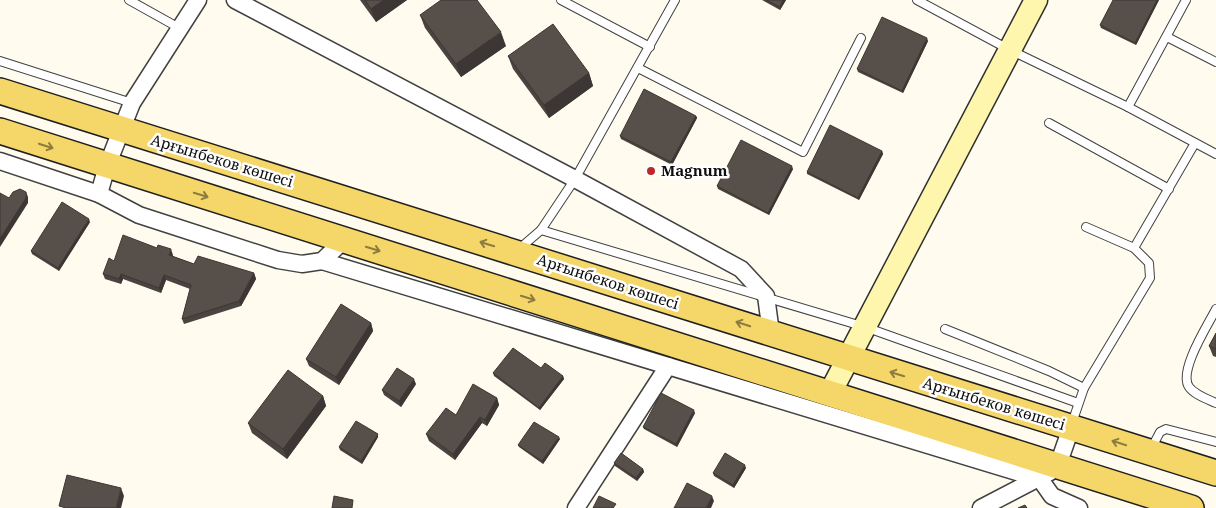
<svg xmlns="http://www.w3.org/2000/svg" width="1216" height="508" font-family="'Noto Serif',serif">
	<rect width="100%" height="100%" fill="#fffcef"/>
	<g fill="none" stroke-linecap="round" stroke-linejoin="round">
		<g stroke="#414141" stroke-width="10">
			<g id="lane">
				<polyline points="129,0 181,29"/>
				<polyline points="561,0 650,47"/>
				<polyline points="917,0 1010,50 1128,107"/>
				<polyline points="1186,0 1128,107 1216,154"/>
				<polyline points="1167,37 1216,62"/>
				<polyline points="0,61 132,103"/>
				<polyline points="638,68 803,152 861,38"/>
				<polyline points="1049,123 1169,189"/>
				<polyline points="1086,227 1134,248"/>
				<polyline points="541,230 865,327 1078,403"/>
				<polyline points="519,249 541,230 575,179 675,0"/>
				<path d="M1216,309C1208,325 1178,371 1189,387C1195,395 1207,399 1216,403"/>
				<polyline points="945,329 1049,371 1084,388"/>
				<polyline points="1072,423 1084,388 1150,278 1149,263 1134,248 1195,143"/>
				<polyline points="1151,449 1160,432 1166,429 1216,442"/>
			</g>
		</g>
		<g stroke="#414141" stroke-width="19">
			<g id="street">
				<polyline points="198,0 132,103 107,166 99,194 139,215 278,260 302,264 322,261 344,240"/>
				<polyline points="235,0 575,179 741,269 766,296 771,333"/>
				<polyline points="0,161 99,194"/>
				<polyline points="322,261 1040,479 1052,496 1079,508"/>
				<polyline points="576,508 668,366"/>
				<polyline points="981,508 1050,472 1058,465 1071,428"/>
			</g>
		</g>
		<g stroke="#303030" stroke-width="25">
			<polyline id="secondary" points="830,393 1036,0"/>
		</g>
		<g stroke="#1f1f1f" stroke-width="28">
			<g id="primary">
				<polyline points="0,91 1216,473"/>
				<polyline points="0,131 1191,508"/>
			</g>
		</g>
		<use href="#lane" stroke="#fff" stroke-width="8"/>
		<use href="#street" stroke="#fff" stroke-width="16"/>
		<use href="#secondary" stroke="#fdf6ac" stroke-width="22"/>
		<use href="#primary" stroke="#f5d668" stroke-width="25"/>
	</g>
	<g fill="#4a4440">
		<polygon points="360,0 407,0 376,22"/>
		<polygon points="762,0 786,0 780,10"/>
		<polygon points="1159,0 1136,45 1101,28 1100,25"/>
		<polygon points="420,15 506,46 461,77 425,28"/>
		<polygon points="928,41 903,93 858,72 857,69"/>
		<polygon points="508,56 589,73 593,86 549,118 513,69"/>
		<polygon points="696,116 697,118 672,165 621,139 620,136"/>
		<polygon points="882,151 883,154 859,200 807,174 807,172"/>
		<polygon points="793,169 769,215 718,189 717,186"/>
		<polygon points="90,222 59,271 32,254 31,251"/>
		<polygon points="173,255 172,256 194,264 254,273 256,279 241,306 184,324 182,319 190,289 166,280 161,293 123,279 121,284 105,279 103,274 114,261"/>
		<polygon points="371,323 373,331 339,385 309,366 306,359"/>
		<polygon points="1216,333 1216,357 1213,356 1209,346"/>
		<polygon points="541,368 563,376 564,379 540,410 494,376 493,373"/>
		<polygon points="416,384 401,407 384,395 382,390"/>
		<polygon points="323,396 326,406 287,459 252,433 248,423"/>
		<polygon points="497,398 499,405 487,426 482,423 455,460 429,441 426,434 456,415"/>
		<polygon points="695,413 677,447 644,429 643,427"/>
		<polygon points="378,437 362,464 340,450 339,447"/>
		<polygon points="560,439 543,464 519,447 518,445"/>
		<polygon points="614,463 643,469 644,472 637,481 615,466"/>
		<polygon points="746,468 734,488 714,476 713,473"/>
	</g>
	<g fill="#3c3734">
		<polygon points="384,0 407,0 376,22 371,9"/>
		<polygon points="783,0 786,0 780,10 780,7"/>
		<polygon points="1157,0 1159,0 1136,45 1135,43"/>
		<polygon points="501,32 506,46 461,77 456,64"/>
		<polygon points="927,38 928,41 903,93 902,91"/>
		<polygon points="589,73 593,86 549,118 544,105"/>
		<polygon points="696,116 697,118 672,165 671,162"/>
		<polygon points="882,151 883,154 859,200 858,198"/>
		<polygon points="792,166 793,169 769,215 768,213"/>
		<polygon points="26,192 28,197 28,203 0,247 0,239"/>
		<polygon points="89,219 90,222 59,271 58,268"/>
		<polygon points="171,249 173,255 171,260 169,255"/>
		<polygon points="254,273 256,279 241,306 239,301"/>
		<polygon points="121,274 123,279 121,284 119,279"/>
		<polygon points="164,275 166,280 161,293 159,288"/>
		<polygon points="371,323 373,331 339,385 336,377"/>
		<polygon points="563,376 564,379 540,410 539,408"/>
		<polygon points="414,379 416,384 401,407 399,401"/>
		<polygon points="323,396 326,406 287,459 283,449"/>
		<polygon points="497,398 499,405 487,426 485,420"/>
		<polygon points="694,410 695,413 677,447 676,444"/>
		<polygon points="480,417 482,423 455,460 453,454"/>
		<polygon points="378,434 378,437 362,464 361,461"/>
		<polygon points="559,437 560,439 543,464 542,461"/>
		<polygon points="745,465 746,468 734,488 733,485"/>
		<polygon points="643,469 644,472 637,481 636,478"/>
		<polygon points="121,488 124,496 121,508 116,508"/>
		<polygon points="712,496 714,501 711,508 706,508"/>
	</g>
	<g fill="#564f4a" stroke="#3c3734">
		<polygon points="365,0 384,0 371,9"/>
		<polygon points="441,0 477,0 501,32 456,64 420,15"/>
		<polygon points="766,0 783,0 780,7"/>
		<polygon points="1113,0 1157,0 1135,43 1100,25"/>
		<polygon points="882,17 927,38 902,91 857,69"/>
		<polygon points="553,24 589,73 544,105 508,56"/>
		<polygon points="644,89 696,116 671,162 620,136"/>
		<polygon points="830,125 882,151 858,198 807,172"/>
		<polygon points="741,140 792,166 768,213 717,186"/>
		<polygon points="20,189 26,192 26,198 0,239 0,193 9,198 13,192"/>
		<polygon points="62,202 89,219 58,268 31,251"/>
		<polygon points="123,235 157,248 158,245 171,249 169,255 194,264 198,256 254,273 239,301 182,319 191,285 164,275 159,288 121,274 119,279 103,274 109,258 114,261"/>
		<polygon points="341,304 371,323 336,377 306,359"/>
		<polygon points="1216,333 1216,349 1209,346"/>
		<polygon points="513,348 541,368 545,363 563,376 539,408 493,373"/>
		<polygon points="397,368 414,379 399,401 382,390"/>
		<polygon points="288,370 323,396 283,449 248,423"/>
		<polygon points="473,384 497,398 485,420 480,417 453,454 426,434 446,408 456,415"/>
		<polygon points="661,393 694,410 676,444 643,427"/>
		<polygon points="356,421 378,434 361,461 339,447"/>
		<polygon points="534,422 559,437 542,461 518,445"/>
		<polygon points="621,453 643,469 636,478 614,463"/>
		<polygon points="725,453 745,465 733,485 713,473"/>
		<polygon points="67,475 121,488 116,508 66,508 59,506"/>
		<polygon points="687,483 712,496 706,508 674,508"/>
		<polygon points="334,496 353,500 352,508 332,508"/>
		<polygon points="599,496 616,504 613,508 593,508"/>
		<polygon points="1025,505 1027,508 1018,508"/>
	</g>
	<defs><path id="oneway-shaft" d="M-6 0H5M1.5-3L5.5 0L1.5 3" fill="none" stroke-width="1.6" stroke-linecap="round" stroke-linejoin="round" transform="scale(1.25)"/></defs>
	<g stroke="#8d7c40">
		<use href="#oneway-shaft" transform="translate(46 146) rotate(18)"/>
		<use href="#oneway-shaft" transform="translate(201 195) rotate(17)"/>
		<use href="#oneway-shaft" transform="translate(487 244) rotate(-163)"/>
		<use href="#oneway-shaft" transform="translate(373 249) rotate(17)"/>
		<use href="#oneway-shaft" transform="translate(528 298) rotate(17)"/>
		<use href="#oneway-shaft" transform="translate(743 324) rotate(-162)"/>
		<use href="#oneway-shaft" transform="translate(897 374) rotate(-163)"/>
		<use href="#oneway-shaft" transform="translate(1119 443) rotate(-162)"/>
	</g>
	<circle fill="#bb292c" stroke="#fff" stroke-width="2" cx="651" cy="171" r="5"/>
	<g text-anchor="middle" stroke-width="5" stroke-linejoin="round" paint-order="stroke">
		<g font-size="15" fill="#0e0e0e" stroke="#fff">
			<text transform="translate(222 161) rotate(17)" y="5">Арғынбеков көшесі</text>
			<text transform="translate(608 282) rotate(18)" y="5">Арғынбеков көшесі</text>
			<text transform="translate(994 404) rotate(17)" y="5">Арғынбеков көшесі</text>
		</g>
		<g font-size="15" font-weight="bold" fill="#0e0e0e" stroke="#fff" text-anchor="start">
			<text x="661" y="176">Magnum</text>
		</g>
	</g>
</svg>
